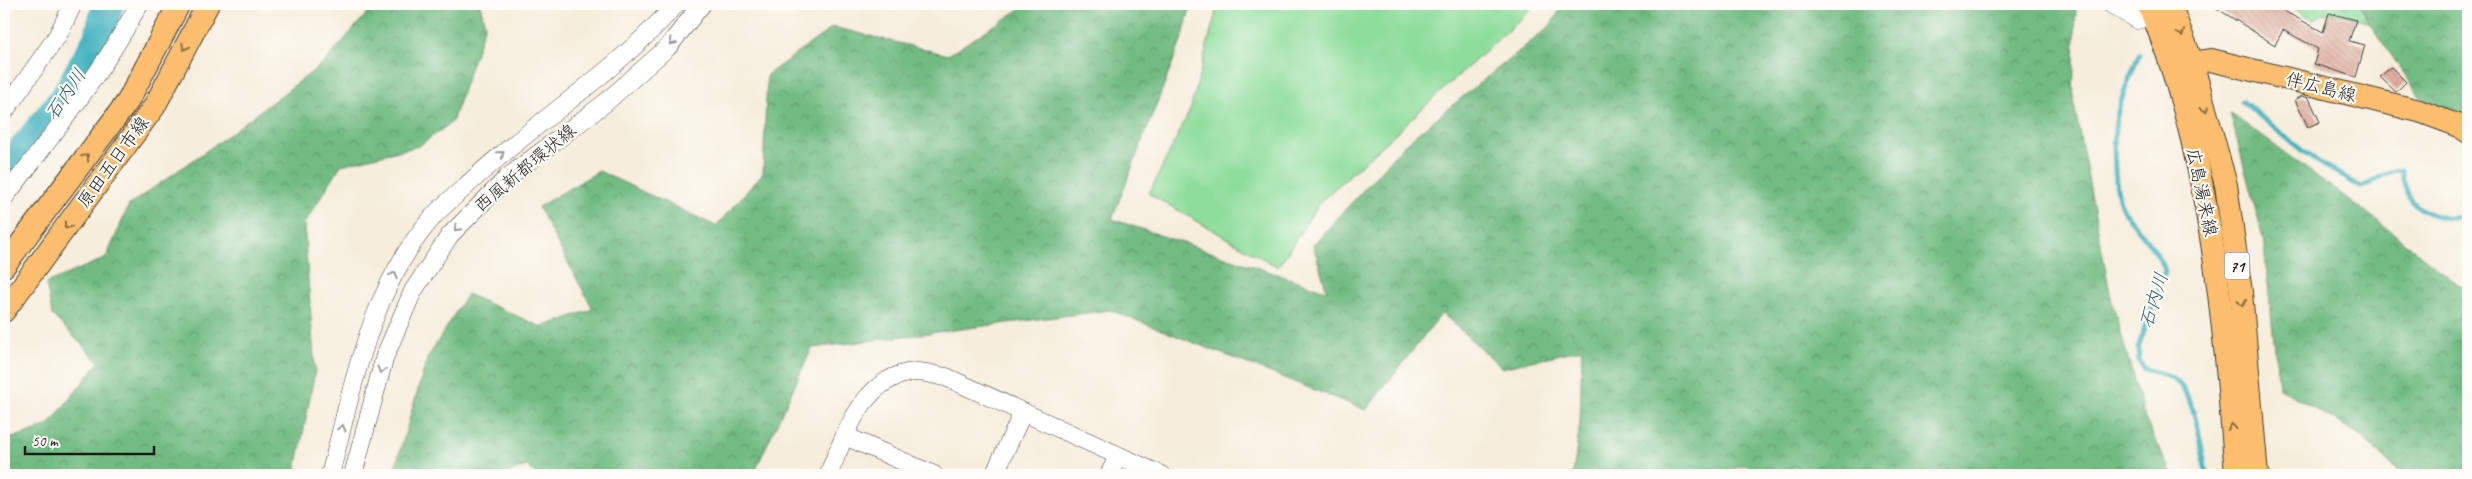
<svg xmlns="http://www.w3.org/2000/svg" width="2472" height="479" font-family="Caveat,'Klee One',sans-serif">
	<defs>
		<pattern id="grass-tufts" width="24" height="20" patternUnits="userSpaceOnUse" patternTransform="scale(1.25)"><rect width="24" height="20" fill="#8edd9c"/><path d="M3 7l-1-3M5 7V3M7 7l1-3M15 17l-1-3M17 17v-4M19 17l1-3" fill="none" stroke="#7abd86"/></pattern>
		<pattern id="forest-crowns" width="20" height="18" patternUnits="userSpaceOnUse" patternTransform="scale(1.25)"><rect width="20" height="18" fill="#72bc84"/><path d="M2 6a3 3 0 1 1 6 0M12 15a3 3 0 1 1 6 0" fill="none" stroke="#5d986b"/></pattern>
		<pattern id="building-back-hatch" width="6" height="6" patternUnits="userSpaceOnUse" patternTransform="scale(1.25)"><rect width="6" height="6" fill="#e0afa0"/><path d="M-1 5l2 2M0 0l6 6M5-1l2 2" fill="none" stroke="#c09689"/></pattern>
	</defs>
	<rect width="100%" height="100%" fill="#fdfcf7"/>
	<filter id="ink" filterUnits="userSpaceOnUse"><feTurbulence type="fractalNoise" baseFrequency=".02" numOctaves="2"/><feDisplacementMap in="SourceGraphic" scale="10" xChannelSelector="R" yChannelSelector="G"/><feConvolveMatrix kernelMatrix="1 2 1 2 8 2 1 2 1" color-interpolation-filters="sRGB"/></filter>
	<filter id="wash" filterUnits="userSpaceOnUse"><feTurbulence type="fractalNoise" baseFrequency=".0096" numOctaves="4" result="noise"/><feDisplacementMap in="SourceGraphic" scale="20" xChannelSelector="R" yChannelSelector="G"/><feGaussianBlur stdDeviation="1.12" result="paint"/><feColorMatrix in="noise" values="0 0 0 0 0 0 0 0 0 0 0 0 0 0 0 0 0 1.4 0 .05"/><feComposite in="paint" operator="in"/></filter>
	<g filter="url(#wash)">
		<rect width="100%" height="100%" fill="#f6eddb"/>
		<path fill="url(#grass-tufts)" stroke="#557c5c" d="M2292,4H2359L2369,23C2350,18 2329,5 2314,20L2296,10Z"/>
		<g fill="url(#forest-crowns)" stroke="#476c50">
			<polygon points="375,4 480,4 485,25 452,122 419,146 341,165 304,224 315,371 295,475 4,475 4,441 49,425 99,362 52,315 46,283 106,258 129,205 216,144 324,63"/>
			<polygon points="1028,4 1191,4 1183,36 1112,219 1327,291 1313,245 1407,142 1549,27 1564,4 2076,4 2073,99 2111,298 2145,419 2172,475 1755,475 1746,465 1713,475 1573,475 1580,423 1582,349 1502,368 1442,313 1366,410 1110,310 812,348 753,475 537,475 527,466 502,475 393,475 427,359 467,294 542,327 593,309 538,207 599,171 716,226 763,173 767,75 833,27 948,55"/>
			<polygon points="2360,4 2468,4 2468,119 2421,98 2369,23"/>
			<polygon points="2230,113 2370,215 2468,292 2468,475 2402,475 2360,435 2279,388 2263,238"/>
		</g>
		<polygon fill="#8edd9c" stroke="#557c5c" points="1218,4 1537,4 1320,202 1278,267 1149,194 1191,108"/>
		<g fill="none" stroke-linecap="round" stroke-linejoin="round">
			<g stroke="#45b3c0" stroke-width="5">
				<path d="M2139,54C2132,73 2123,92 2118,112C2112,131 2113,194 2124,211C2135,227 2161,254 2165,271L2138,348L2139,360L2144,369C2155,372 2168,374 2177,382C2195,397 2203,452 2206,475"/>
				<path d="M2242,101L2310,157L2361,187C2376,183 2385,169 2401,170C2403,180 2406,195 2414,203C2426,215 2454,225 2468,212"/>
			</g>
			<polyline stroke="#45b3c0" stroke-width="31" points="4,174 65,98 98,40 108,4"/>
		</g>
		<g id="blocks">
			<g fill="url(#building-back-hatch)">
				<polygon points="2210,4 2271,4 2323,32 2329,13 2356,20 2349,41 2365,45 2356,77 2314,64 2318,49 2283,30 2275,45"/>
				<polygon points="2391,67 2406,82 2396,92 2380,77"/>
				<polygon points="2302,96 2309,98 2320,122 2308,127 2295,100"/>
			</g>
		</g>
	</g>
	<g filter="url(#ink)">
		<use href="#blocks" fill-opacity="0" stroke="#3d3b39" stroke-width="1"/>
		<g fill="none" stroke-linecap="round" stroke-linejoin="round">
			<g stroke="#3d3b39" stroke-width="19">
				<g id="minor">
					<polyline points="2111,4 2137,20 2164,12"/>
					<polyline points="4,112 58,35 73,4"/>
					<path d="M4,198C52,135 102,74 139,4"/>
					<polyline points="845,436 934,475"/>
					<path d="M330,475C353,387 370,289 432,218C441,207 454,197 465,187C532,123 615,74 676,4"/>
					<polyline points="353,475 385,356 413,291 450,235 507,178 605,103 668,47 702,4"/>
					<path d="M828,475C846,434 863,376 915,372C925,371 937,376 946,377L1161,475"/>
					<polyline points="994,475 1023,412"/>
					<polyline points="1109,475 1118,456"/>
				</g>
			</g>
			<g stroke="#3d3b39" stroke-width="24">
				<g id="major">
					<path d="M2148,4C2210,148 2224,320 2236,475"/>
					<polyline points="2170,4 2192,62 2226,185 2241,292 2257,475"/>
					<polyline points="2179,65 2211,60 2419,111 2457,125 2468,132"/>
					<polyline points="4,266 128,101 179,4"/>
					<polyline points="4,311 154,107 208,4"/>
				</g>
			</g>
			<use href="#minor" stroke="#fff" stroke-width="18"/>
			<use href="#major" stroke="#fbbe6e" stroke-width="22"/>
		</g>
		<defs><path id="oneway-chevron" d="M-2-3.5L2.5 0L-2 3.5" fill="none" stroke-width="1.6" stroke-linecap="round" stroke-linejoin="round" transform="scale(1.25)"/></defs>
		<g stroke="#8c6d45">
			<use href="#oneway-chevron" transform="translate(2181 33) rotate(69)"/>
			<use href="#oneway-chevron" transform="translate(185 47) rotate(118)"/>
			<use href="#oneway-chevron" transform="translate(2205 109) rotate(75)"/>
			<use href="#oneway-chevron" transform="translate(86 157) rotate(-53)"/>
			<use href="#oneway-chevron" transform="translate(67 226) rotate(126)"/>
			<use href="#oneway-chevron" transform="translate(2242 303) rotate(85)"/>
			<use href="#oneway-chevron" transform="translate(2232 427) rotate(-96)"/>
		</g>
		<g stroke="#999">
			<use href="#oneway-chevron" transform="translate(672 42) rotate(131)"/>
			<use href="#oneway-chevron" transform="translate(501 154) rotate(-39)"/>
			<use href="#oneway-chevron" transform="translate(457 228) rotate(135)"/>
			<use href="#oneway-chevron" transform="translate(394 275) rotate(-61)"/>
			<use href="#oneway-chevron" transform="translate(381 370) rotate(105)"/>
			<use href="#oneway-chevron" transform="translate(342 428) rotate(-75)"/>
		</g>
	</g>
	<g text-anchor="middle" stroke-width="4.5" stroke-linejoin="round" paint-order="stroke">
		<rect fill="#fdfcf7" stroke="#605f5e" stroke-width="1" x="2224.5" y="252.5" width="25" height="27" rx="4"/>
		<g font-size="16" font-weight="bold" fill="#1c1c1c">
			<text x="2237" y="272">71</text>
		</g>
		<g font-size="18" fill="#1c1c1c" stroke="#fdfcf7">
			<text transform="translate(2321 87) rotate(14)" y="6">伴広島線</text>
			<text transform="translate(113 162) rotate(-54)" y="6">原田五日市線</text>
			<text transform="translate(525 168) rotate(-40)" y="6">西風新都環状線</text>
			<text transform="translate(2202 192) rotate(78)" y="6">広島湯来線</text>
		</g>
		<g font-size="19" font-style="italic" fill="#2e6066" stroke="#fdfcf7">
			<text transform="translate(65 94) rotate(-56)" y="7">石内川</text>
			<text transform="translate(2153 300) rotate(-73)" y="7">石内川</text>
		</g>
	</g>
	<rect width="2472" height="479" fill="none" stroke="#fdfcf7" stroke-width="20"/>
	<path d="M25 446v8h129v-8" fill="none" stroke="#1c1c1c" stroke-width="2.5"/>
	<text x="32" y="446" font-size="15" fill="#1c1c1c" stroke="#fdfcf7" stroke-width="4" paint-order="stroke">50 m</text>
</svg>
